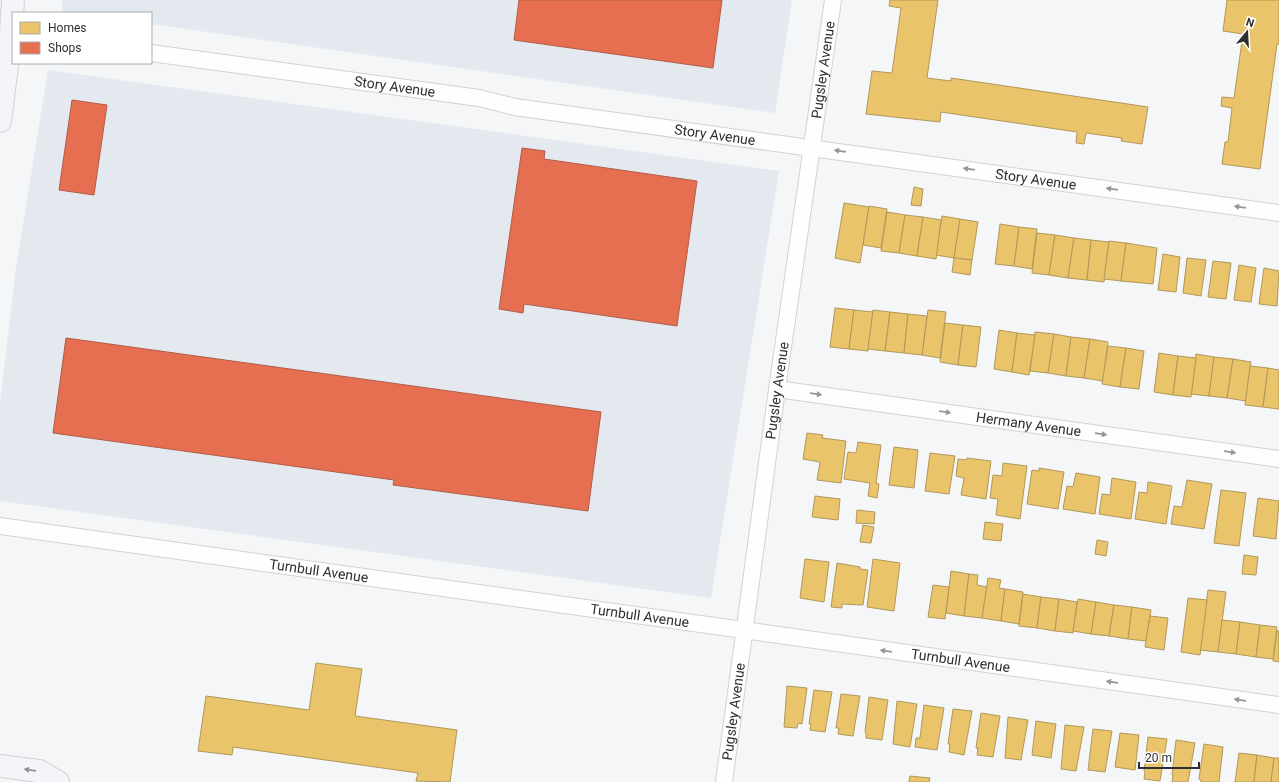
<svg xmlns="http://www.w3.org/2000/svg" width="1279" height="782" font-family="Roboto,sans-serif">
	<rect width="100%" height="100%" fill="#f5f6f8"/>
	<g fill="#e4e8ef">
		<polygon points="62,0 792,0 775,113 151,24 151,13 74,13 62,11"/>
		<polygon points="48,70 779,171 711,598 0,501 0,402 16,268"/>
	</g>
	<g fill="#e9c46a" stroke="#b19759">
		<polygon points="890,0 938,0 927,78 951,81 951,78 1148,107 1142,144 1121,141 1122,138 1086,133 1084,144 1076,143 1077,132 941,112 940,122 866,114 872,71 892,73 901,8 889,6"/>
		<polygon points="1227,0 1279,0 1279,44 1277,44 1260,169 1222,164 1225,142 1228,142 1232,108 1221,106 1222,97 1234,98 1243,34 1223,31"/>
		<polygon points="914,187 923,189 921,206 911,205"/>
		<polygon points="844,203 869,207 860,263 835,258"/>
		<polygon points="869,206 887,209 881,248 863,245"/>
		<polygon points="887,212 905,215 899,253 881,251"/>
		<polygon points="905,215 923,217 917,256 899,253"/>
		<polygon points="942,216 960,219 954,258 936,255"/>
		<polygon points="923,217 941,220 936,259 917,256"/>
		<polygon points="960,219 978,222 972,260 954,258"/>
		<polygon points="1000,224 1019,227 1014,266 995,264"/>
		<polygon points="1019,227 1037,229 1032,269 1014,266"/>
		<polygon points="1037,233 1055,235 1049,275 1032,273"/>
		<polygon points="1055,235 1074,238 1068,278 1049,275"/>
		<polygon points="1074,238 1091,240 1087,280 1068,278"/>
		<polygon points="1091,240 1109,242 1104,282 1087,280"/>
		<polygon points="1109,241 1126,243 1121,281 1104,279"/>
		<polygon points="1126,243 1157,248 1153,284 1121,281"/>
		<polygon points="1163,254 1180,257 1176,292 1158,290"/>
		<polygon points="954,258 972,260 970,275 952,272"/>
		<polygon points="1187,258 1206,260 1201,296 1183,293"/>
		<polygon points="1213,261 1231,263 1226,299 1208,297"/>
		<polygon points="1239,265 1256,268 1251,302 1234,300"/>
		<polygon points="1264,268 1279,271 1277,306 1259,304"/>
		<polygon points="835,308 854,310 849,349 830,347"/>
		<polygon points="854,310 873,312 868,351 849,349"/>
		<polygon points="873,310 890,312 885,351 868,349"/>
		<polygon points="928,310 946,312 940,358 922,355"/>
		<polygon points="890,312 908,314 904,353 885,351"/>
		<polygon points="908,314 927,316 922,355 904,353"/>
		<polygon points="945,323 963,325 958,365 940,362"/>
		<polygon points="963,325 981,327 976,367 958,365"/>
		<polygon points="999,330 1017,333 1012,372 994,369"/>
		<polygon points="1035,332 1054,334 1048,373 1030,371"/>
		<polygon points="1017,333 1035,335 1029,375 1012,372"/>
		<polygon points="1054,334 1071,337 1066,376 1048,373"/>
		<polygon points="1071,337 1090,339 1084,378 1066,376"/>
		<polygon points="1090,339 1108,342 1103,381 1084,378"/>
		<polygon points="1108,346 1126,348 1120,387 1102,384"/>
		<polygon points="1126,348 1144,351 1139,389 1120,387"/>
		<polygon points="1159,353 1178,356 1173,395 1154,392"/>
		<polygon points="1196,354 1214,357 1209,396 1191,394"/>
		<polygon points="1178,356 1196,358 1191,397 1173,395"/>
		<polygon points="1214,357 1233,359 1227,398 1209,396"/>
		<polygon points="1233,359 1251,362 1246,401 1227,398"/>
		<polygon points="1250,366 1268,368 1263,407 1245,405"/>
		<polygon points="1268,368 1279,370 1279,409 1263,407"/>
		<polygon points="807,433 823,435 822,438 846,441 841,483 817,480 820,462 803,459"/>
		<polygon points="858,442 881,445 876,483 879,484 877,498 868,496 870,483 844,479 848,452 856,453"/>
		<polygon points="894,447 918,450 914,488 889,485"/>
		<polygon points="930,453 955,456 949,494 925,491"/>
		<polygon points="967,458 991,461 986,499 961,495 964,478 956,476 958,459 966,460"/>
		<polygon points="1003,463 1027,466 1020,519 996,515 998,499 990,498 993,475 1002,476"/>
		<polygon points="1039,468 1064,472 1058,509 1027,504 1032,470 1039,471"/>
		<polygon points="1076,473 1100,477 1095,514 1063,509 1067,486 1073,487"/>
		<polygon points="1112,478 1136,482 1131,519 1099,514 1102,494 1110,495"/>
		<polygon points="1187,480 1212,484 1204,529 1171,524 1174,506 1182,507"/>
		<polygon points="1148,482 1172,486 1166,524 1135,519 1139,492 1147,493"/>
		<polygon points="1221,490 1246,493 1239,546 1214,543"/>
		<polygon points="815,496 840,499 838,520 812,517"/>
		<polygon points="1258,498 1279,501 1276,539 1253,536"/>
		<polygon points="857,510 875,512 874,524 856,523"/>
		<polygon points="985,522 1003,524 1001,541 983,539"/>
		<polygon points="863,525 874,527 871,543 860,542"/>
		<polygon points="1097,540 1108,542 1106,556 1095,554"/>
		<polygon points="1244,555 1258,557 1256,575 1242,574"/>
		<polygon points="805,559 829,562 824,602 800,598"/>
		<polygon points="873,559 900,563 894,611 867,607"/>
		<polygon points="837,563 860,567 860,569 868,570 863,605 842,604 842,608 831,607"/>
		<polygon points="951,571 969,574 964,616 946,613"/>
		<polygon points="969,574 978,575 977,585 987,587 982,618 964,616"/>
		<polygon points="988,578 1001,580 999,588 1005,589 1001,621 982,618"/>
		<polygon points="933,585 949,587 945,619 928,617"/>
		<polygon points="1005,589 1023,592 1019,624 1001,621"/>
		<polygon points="1208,590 1226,592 1218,652 1200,650"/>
		<polygon points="1023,594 1041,597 1037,628 1019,626"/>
		<polygon points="1041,597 1059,599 1055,631 1037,628"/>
		<polygon points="1188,598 1207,600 1200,655 1181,652"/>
		<polygon points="1059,599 1077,602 1073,633 1055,631"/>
		<polygon points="1078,599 1096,602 1091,634 1073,631"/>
		<polygon points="1096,602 1114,605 1109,636 1091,634"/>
		<polygon points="1114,605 1132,607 1128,639 1109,636"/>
		<polygon points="1132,607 1151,610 1146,641 1128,639"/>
		<polygon points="1150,616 1168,618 1164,650 1145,647"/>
		<polygon points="1222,620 1240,622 1236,654 1218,652"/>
		<polygon points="1240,622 1260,625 1256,657 1236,654"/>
		<polygon points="1260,625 1277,627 1273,659 1256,657"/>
		<polygon points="1277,631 1279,631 1279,662 1273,661"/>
		<polygon points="316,663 362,669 355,716 457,730 450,782 416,781 418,773 233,747 232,755 198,751 206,696 309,710"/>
		<polygon points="787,686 807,688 802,724 798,723 797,728 784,727"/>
		<polygon points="814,690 832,692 825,732 810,730 811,724 809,724"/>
		<polygon points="841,694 860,696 853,736 838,734 839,728 836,728"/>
		<polygon points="869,697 888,700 882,740 866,738 866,733 865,732"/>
		<polygon points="897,701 917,704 910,747 893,744"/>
		<polygon points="924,705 944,708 937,750 915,747 916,738 920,738"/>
		<polygon points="953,709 972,711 964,755 949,752 950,744 948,744"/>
		<polygon points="981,713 1000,716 993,757 977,755 978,748 976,748"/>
		<polygon points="1008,717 1028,720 1021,760 1005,758"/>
		<polygon points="1036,721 1056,724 1051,758 1032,755"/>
		<polygon points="1065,725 1084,727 1076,771 1061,769"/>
		<polygon points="1093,729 1112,731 1105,772 1088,770"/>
		<polygon points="1120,733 1139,735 1135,770 1115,767"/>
		<polygon points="1148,737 1167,739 1160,781 1144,779 1145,772 1144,771"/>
		<polygon points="1176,740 1195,743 1188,782 1172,782 1173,775 1172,775"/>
		<polygon points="1204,744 1223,747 1219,782 1201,782 1201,780 1199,779"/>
		<polygon points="1239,753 1257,755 1254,782 1235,782"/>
		<polygon points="1257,755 1274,758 1271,782 1254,782"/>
		<polygon points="1274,758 1279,758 1279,782 1271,782"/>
		<polygon points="910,776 930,778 929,782 909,782"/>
	</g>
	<g fill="#e76f51" stroke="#b05c47">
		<polygon points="519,0 722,0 713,68 514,40"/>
		<polygon points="72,100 107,105 94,195 59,190"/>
		<polygon points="522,148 545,151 544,159 697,181 677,326 524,304 523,313 499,309"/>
		<polygon points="66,338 601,412 588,511 393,485 394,480 53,433"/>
	</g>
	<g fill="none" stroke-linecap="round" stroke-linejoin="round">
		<g stroke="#d2d2d4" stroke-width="18">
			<g id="street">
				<path id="s1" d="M151,53L479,98L515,107L1279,213"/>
				<path id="s2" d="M777,389L1279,459"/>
				<path id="s3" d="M0,526L1279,705"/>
				<path id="s4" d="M724,782L777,389L833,0"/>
			</g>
		</g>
		<g stroke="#d2d2d4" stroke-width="24">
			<g id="secondary">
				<polyline points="0,121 11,34 13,0"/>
				<polyline points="0,766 39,771 58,782"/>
			</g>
		</g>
		<use href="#street" stroke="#fefefe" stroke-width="16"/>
		<use href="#secondary" stroke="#f3f5f8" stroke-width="22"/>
	</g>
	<defs><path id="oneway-solid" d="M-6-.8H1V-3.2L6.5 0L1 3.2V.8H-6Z"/></defs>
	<g fill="#969698">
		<use href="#oneway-solid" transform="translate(840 151) rotate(-172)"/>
		<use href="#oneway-solid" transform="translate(969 169) rotate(-172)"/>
		<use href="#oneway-solid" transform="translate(1112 189) rotate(-172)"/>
		<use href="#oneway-solid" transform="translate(1240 207) rotate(-172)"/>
		<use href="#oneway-solid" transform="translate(816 394) rotate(8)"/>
		<use href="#oneway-solid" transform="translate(945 412) rotate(8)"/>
		<use href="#oneway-solid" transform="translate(1101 434) rotate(8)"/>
		<use href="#oneway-solid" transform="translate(1230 452) rotate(8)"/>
		<use href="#oneway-solid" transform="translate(886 651) rotate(-172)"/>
		<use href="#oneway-solid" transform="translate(1112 682) rotate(-172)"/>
		<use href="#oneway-solid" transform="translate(1240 700) rotate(-172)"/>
	</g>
	<use fill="#909294" href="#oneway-solid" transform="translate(30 770) rotate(-172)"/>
	<g text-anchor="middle" stroke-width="4" stroke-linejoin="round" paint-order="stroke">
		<g font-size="14" fill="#2e2f31" stroke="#fff">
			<text dy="5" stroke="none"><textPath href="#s4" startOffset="719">Pugsley Avenue</textPath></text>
			<text dy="5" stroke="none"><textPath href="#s1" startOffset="246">Story Avenue</textPath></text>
			<text dy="5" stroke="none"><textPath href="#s1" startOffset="570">Story Avenue</textPath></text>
			<text dy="5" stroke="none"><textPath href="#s1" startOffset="894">Story Avenue</textPath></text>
			<text dy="5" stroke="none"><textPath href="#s4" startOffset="395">Pugsley Avenue</textPath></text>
			<text dy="5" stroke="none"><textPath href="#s2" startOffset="254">Hermany Avenue</textPath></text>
			<text dy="5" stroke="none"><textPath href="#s3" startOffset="322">Turnbull Avenue</textPath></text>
			<text dy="5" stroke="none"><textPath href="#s3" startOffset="646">Turnbull Avenue</textPath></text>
			<text dy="5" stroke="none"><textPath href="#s3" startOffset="970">Turnbull Avenue</textPath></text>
			<text dy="5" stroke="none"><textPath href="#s4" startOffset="71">Pugsley Avenue</textPath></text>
		</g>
	</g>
	<rect x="12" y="12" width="140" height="52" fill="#ffffff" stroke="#abacad"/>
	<rect x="20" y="22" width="20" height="12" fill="#e9c46a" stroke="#abacad"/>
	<text x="48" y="32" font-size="12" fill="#2e2f31">Homes</text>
	<rect x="20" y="42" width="20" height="12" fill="#e76f51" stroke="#abacad"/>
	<text x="48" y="52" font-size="12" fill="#2e2f31">Shops</text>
	<g transform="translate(1247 32) rotate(18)" stroke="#ffffff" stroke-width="3" paint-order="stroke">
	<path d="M0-3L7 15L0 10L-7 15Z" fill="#2e2f31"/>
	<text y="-6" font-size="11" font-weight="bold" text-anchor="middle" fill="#2e2f31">N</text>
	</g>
	<path d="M1139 762v6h60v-6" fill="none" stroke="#2e2f31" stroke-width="2"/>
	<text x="1145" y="762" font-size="12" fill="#2e2f31" stroke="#ffffff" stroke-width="3" paint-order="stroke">20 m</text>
</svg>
